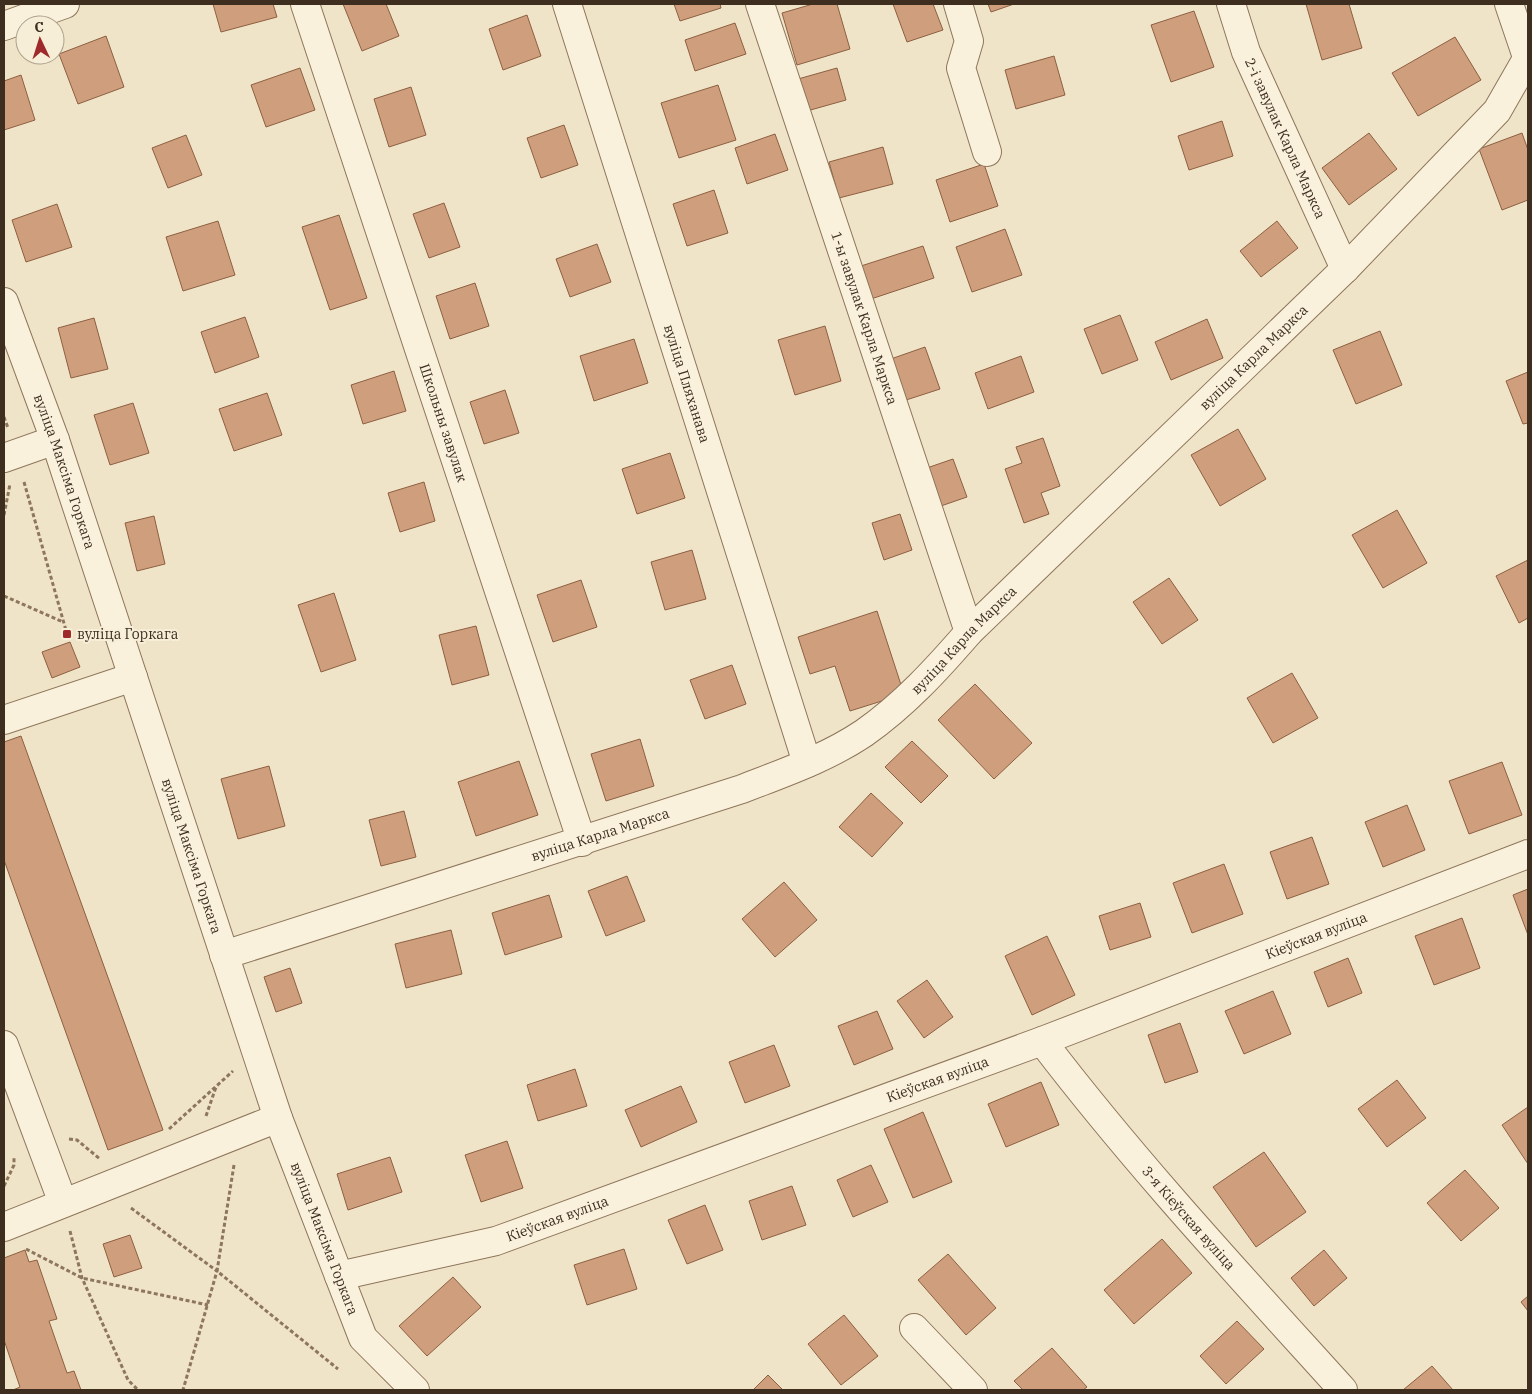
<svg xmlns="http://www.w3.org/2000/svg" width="1532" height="1394" font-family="'IBM Plex Serif',serif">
	<rect width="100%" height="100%" fill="#f0e4c8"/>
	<g fill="#cf9f7d" stroke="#8d5f41">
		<polygon points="213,4 273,4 277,17 221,32"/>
		<polygon points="343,4 386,4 399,36 362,51"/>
		<polygon points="674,4 720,4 721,8 680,21"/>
		<polygon points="813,4 837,4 850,49 797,65 782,13"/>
		<polygon points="893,4 933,4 943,30 907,42"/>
		<polygon points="988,4 1014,4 991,12"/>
		<polygon points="1306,4 1349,4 1362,48 1322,60"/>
		<polygon points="1194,11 1214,67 1171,82 1151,25"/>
		<polygon points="527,15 541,56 503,70 489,29"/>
		<polygon points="735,23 746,54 695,71 685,40"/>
		<polygon points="106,36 124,87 78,104 59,54"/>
		<polygon points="1455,37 1481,80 1418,116 1392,73"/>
		<polygon points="1054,56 1065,95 1016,109 1005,70"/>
		<polygon points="300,68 315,110 266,127 251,85"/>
		<polygon points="837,68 846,100 807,111 798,79"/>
		<polygon points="21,75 35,120 4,130 4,81"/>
		<polygon points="718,85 736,140 679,158 661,103"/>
		<polygon points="411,87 426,135 389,147 374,99"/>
		<polygon points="1222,121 1233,156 1189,170 1178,136"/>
		<polygon points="564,125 578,165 541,178 527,138"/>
		<polygon points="1369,133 1397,169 1349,205 1322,168"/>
		<polygon points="1522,133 1528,150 1528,200 1502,210 1479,149"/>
		<polygon points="775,134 788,170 747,184 735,148"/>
		<polygon points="186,135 202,175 168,188 152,148"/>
		<polygon points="883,147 893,184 839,198 829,162"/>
		<polygon points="984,164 998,206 950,222 936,180"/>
		<polygon points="714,190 728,233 687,246 673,204"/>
		<polygon points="444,203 460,247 429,258 413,214"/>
		<polygon points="57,204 72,247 26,262 12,220"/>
		<polygon points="339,215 367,298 330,310 302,227"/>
		<polygon points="218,221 235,275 183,291 166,237"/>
		<polygon points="1277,221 1298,248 1261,277 1240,251"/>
		<polygon points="1005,229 1022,275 972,292 956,247"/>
		<polygon points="597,244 611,282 570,297 556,259"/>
		<polygon points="923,246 934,278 871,299 861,266"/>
		<polygon points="475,283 489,326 450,339 436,296"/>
		<polygon points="1120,315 1138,360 1102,374 1084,329"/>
		<polygon points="245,317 259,357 215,373 201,332"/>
		<polygon points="94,318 108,369 71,378 58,328"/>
		<polygon points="1207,319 1223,358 1171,380 1155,342"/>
		<polygon points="825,326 841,381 795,395 778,340"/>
		<polygon points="1380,331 1402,385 1356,404 1333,350"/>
		<polygon points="634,339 648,383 594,401 580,356"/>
		<polygon points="925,347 940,389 903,401 888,360"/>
		<polygon points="1021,356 1034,392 988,409 975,373"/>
		<polygon points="394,371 406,411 363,424 351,385"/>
		<polygon points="1528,372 1528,423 1523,424 1506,381"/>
		<polygon points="505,390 519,433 484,444 470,402"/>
		<polygon points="267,393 282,435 234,451 219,409"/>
		<polygon points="133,403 149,453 110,465 94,415"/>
		<polygon points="1238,429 1266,479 1220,506 1191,455"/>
		<polygon points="1043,438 1060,486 1041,493 1049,514 1024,523 1005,469 1022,463 1016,447"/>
		<polygon points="670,453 685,498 637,514 622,469"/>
		<polygon points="953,459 967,497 935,508 921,470"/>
		<polygon points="424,482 435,521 400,532 388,493"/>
		<polygon points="1397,510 1427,563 1383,588 1352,535"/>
		<polygon points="900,514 912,550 884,560 872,523"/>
		<polygon points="154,516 165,564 137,571 125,523"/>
		<polygon points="692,550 706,599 665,610 651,562"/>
		<polygon points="1528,560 1528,618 1519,623 1496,576"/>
		<polygon points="1169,578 1198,620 1162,644 1133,602"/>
		<polygon points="581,580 597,627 553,642 537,595"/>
		<polygon points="334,593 356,660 321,672 298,605"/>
		<polygon points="877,611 904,694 850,711 835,666 810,674 798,637"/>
		<polygon points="476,626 489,675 452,685 439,635"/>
		<polygon points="70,642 80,667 52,678 42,652"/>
		<polygon points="732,665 746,704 705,719 690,680"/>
		<polygon points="1292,673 1318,718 1273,743 1247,698"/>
		<polygon points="975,684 1032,743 994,779 938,720"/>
		<polygon points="21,736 163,1130 108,1150 4,860 4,742"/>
		<polygon points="640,739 654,786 606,801 591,754"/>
		<polygon points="912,741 948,776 921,803 885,767"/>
		<polygon points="519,761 538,815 476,836 458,782"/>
		<polygon points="1502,762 1522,815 1469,834 1449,781"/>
		<polygon points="269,766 285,826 238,839 221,779"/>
		<polygon points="871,793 903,823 872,857 839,827"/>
		<polygon points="1407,805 1425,850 1383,867 1365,822"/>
		<polygon points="404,811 416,857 381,866 369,820"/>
		<polygon points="1312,837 1329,884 1287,899 1270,852"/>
		<polygon points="1224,864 1243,914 1192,933 1173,883"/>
		<polygon points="627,876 645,921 606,936 588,891"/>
		<polygon points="784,882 817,920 775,957 742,919"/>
		<polygon points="1528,889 1528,935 1513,895"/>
		<polygon points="549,895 562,937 505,955 492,913"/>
		<polygon points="1140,903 1151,937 1110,950 1099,916"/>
		<polygon points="1462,918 1480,968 1434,985 1415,936"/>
		<polygon points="451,930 462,974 406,988 395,944"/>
		<polygon points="1047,936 1075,995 1032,1015 1005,956"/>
		<polygon points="1348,958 1362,993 1328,1007 1314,972"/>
		<polygon points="290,968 302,1003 276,1012 264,977"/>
		<polygon points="927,980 953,1017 924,1038 897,1001"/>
		<polygon points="1273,991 1291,1034 1244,1054 1225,1011"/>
		<polygon points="877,1011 893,1049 854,1065 838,1026"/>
		<polygon points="1180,1023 1198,1072 1165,1083 1148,1035"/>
		<polygon points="774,1045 790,1086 745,1103 729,1062"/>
		<polygon points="575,1069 587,1106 538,1121 527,1085"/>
		<polygon points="1397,1080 1426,1118 1387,1147 1358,1109"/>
		<polygon points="1041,1082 1059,1125 1006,1147 988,1104"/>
		<polygon points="681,1086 697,1122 641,1147 625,1110"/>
		<polygon points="1528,1107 1528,1164 1502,1125"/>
		<polygon points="923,1112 952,1182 913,1198 884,1129"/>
		<polygon points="507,1141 523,1188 481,1202 465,1155"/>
		<polygon points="1264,1152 1306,1212 1256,1247 1213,1187"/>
		<polygon points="390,1157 402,1192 348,1210 337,1174"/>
		<polygon points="871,1165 888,1202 853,1217 837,1180"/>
		<polygon points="1465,1170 1499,1208 1461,1241 1427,1203"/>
		<polygon points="792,1186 806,1225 762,1240 749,1201"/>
		<polygon points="705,1205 723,1250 687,1264 668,1220"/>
		<polygon points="130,1235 142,1268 114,1277 103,1244"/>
		<polygon points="1162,1239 1192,1273 1134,1324 1104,1290"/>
		<polygon points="624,1249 637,1289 587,1305 574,1265"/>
		<polygon points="25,1250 29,1262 37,1260 57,1319 49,1321 67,1373 74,1371 81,1390 13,1390 20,1387 4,1340 4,1258"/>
		<polygon points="1324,1250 1347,1278 1314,1306 1291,1278"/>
		<polygon points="948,1254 996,1308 966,1335 918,1280"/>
		<polygon points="453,1277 481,1307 427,1356 399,1326"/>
		<polygon points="1528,1296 1528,1311 1521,1302"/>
		<polygon points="844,1315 878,1356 841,1385 808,1344"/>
		<polygon points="1237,1321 1264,1349 1226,1384 1200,1356"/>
		<polygon points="1052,1348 1087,1387 1083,1390 1023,1390 1014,1381"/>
		<polygon points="1432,1366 1453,1390 1403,1390"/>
		<polygon points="768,1375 783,1390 753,1390"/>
	</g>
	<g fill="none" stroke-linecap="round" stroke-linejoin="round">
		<g stroke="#8d765c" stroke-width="30">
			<g id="minor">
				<path id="s1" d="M305,4L582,842"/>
				<path id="s2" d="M567,4L807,763"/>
				<path id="s3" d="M760,4L969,632"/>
				<polyline points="958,4 969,41 961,68 987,152"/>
				<path id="s4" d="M1231,4L1246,52L1345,269"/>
				<polyline points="1509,4 1528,60"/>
				<polyline points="4,26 65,4"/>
				<path id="s5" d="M4,302L55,440L278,1118L363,1338L415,1390"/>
				<polyline points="4,458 55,440"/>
				<polyline points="4,720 133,677"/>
				<path id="s6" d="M224,955L742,789C783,773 827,758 864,733C904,705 937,669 969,632L1345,269L1497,111L1528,57"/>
				<path id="s7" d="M1042,1041C1135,1163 1240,1276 1343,1390"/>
				<polyline points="4,1045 63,1203"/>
				<polyline points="4,1227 278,1118"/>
				<path id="s8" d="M339,1276L496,1241L1042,1041L1528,854"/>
				<polyline points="914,1328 973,1390"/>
			</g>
		</g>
		<g stroke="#8d765c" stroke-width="3" stroke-dasharray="4 2.5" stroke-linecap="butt">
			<polyline points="4,417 8,428"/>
			<polyline points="24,482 67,634"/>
			<polyline points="4,515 10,484"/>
			<polyline points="4,596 63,622"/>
			<polyline points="206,1116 216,1087"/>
			<polyline points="169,1129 233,1071"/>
			<polyline points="69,1139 77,1140 100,1159"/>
			<polyline points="234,1165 217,1271 338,1369"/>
			<polyline points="4,1186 14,1165 14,1157"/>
			<polyline points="131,1208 217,1271 183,1390"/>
			<polyline points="70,1231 82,1278 128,1380 138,1390"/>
			<polyline points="26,1249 82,1278 208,1305"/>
		</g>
		<use href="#minor" stroke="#faf1dc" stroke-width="28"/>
	</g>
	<rect fill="#9e2a2b" stroke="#f7eed8" stroke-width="2" x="62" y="629" width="10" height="10" rx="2.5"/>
	<g text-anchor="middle" stroke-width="4" stroke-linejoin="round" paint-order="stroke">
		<g font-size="14" fill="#3d2e20" stroke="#f7eed8">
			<text dy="5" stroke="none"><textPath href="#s4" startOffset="145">2-і завулак Карла Маркса</textPath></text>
			<text dy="5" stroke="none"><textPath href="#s3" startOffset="331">1-ы завулак Карла Маркса</textPath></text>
			<text dy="5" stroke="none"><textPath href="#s6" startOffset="1220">вуліца Карла Маркса</textPath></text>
			<text dy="5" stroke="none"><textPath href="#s2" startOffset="398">вуліца Пляханава</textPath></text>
			<text dy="5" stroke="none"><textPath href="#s1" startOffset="441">Школьны завулак</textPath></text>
			<text dy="5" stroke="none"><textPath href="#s5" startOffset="180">вуліца Максіма Горкага</textPath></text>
			<text dy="5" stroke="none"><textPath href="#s6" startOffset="815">вуліца Карла Маркса</textPath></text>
			<text dy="5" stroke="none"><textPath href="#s6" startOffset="395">вуліца Карла Маркса</textPath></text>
			<text dy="5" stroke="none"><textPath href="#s5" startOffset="585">вуліца Максіма Горкага</textPath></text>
			<text dy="5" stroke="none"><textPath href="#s8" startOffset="1036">Кіеўская вуліца</textPath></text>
			<text dy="5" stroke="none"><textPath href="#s8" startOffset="631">Кіеўская вуліца</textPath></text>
			<text dy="5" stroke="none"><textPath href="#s7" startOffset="230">3-я Кіеўская вуліца</textPath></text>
			<text dy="5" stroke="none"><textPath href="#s8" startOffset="226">Кіеўская вуліца</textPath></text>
			<text dy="5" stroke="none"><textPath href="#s5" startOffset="990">вуліца Максіма Горкага</textPath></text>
		</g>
		<g font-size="14" fill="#3d2e20" stroke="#f7eed8" text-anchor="start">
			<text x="77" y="639">вуліца Горкага</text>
		</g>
	</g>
	<rect width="1532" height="1394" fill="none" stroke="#3d2e20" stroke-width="10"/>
	<g transform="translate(40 40) rotate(356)"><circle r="24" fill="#f7eed8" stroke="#ada18e"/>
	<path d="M0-4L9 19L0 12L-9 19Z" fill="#9e2a2b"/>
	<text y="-8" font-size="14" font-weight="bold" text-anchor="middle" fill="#3d2e20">С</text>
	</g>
</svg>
